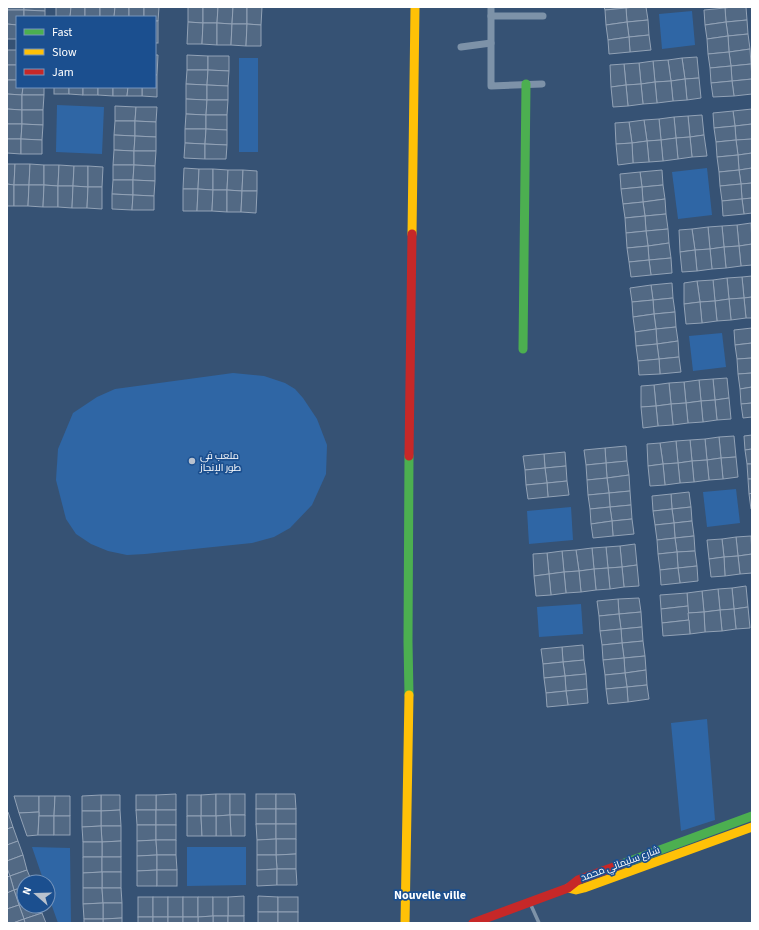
<svg xmlns="http://www.w3.org/2000/svg" width="759" height="930" font-family="'Source Sans 3',Cairo,sans-serif">
	<rect width="100%" height="100%" fill="#365274"/>
	<g fill="#2f66a5">
		<polygon points="692,11 695,45 662,49 659,14"/>
		<rect x="239" y="58" width="19" height="94"/>
		<polygon points="57,105 104,107 102,154 56,152"/>
		<polygon points="707,168 712,215 678,219 672,172"/>
		<polygon points="722,333 726,367 693,371 689,336"/>
		<polygon points="233,373 264,376 285,383 295,389 303,398 317,419 327,445 326,474 312,505 290,528 274,537 252,543 145,554 127,555 108,551 91,544 76,534 66,519 56,480 58,449 73,413 97,397 115,389"/>
		<polygon points="736,489 740,523 707,527 703,492"/>
		<polygon points="571,507 573,540 529,544 527,511"/>
		<polygon points="581,604 583,634 539,637 537,607"/>
		<polygon points="707,719 715,820 681,831 671,723"/>
		<polygon points="32,847 70,848 71,923 58,923 48,895 48,882 44,882"/>
		<polygon points="187,847 246,847 246,885 187,886"/>
	</g>
	<g fill="#526984" stroke="#92a2b6">
		<rect x="7" y="7" width="17" height="3"/>
		<polygon points="24,7 45,7 45,11 24,10"/>
		<polygon points="56,7 71,7 70,17 56,17"/>
		<polygon points="71,7 85,7 85,17 70,17"/>
		<rect x="85" y="7" width="15" height="10"/>
		<polygon points="100,7 115,7 114,17 100,17"/>
		<polygon points="115,7 129,7 129,17 114,17"/>
		<rect x="129" y="7" width="15" height="10"/>
		<polygon points="144,7 159,7 158,21 155,21 155,17 144,17"/>
		<polygon points="188,7 203,7 203,23 188,22"/>
		<polygon points="203,7 218,7 217,23 203,23"/>
		<polygon points="218,7 233,7 232,24 217,23"/>
		<polygon points="233,7 247,7 247,24 232,24"/>
		<polygon points="247,7 262,7 261,25 247,24"/>
		<polygon points="604,7 626,7 626,8 605,10"/>
		<polygon points="634,7 646,7 648,20 627,22 626,8"/>
		<polygon points="732,7 746,7 747,20 726,22 725,8"/>
		<polygon points="626,8 627,22 606,25 605,10"/>
		<polygon points="725,8 726,22 705,25 704,10"/>
		<polygon points="7,10 24,10 24,17 17,17 17,25 7,24"/>
		<polygon points="24,10 45,11 45,17 24,17"/>
		<polygon points="648,20 649,35 629,37 627,22"/>
		<polygon points="747,20 748,34 728,36 726,22"/>
		<rect x="155" y="21" width="3" height="22"/>
		<polygon points="188,22 203,23 202,44 187,44"/>
		<polygon points="627,22 629,37 608,40 606,25"/>
		<polygon points="726,22 728,36 707,39 705,25"/>
		<polygon points="203,23 217,23 217,45 202,44"/>
		<polygon points="217,23 232,24 231,45 217,45"/>
		<polygon points="7,24 17,25 17,39 7,39"/>
		<polygon points="232,24 247,24 246,46 231,45"/>
		<polygon points="247,24 261,25 261,46 246,46"/>
		<polygon points="748,34 750,49 729,52 728,36"/>
		<polygon points="649,35 651,50 630,52 629,37"/>
		<polygon points="728,36 729,52 708,54 707,39"/>
		<polygon points="629,37 630,52 609,54 608,40"/>
		<polygon points="750,49 751,64 731,66 729,52"/>
		<rect x="7" y="50" width="10" height="15"/>
		<polygon points="729,52 731,66 710,68 708,54"/>
		<polygon points="155,55 158,55 157,75 155,75"/>
		<polygon points="187,55 208,56 208,70 187,70"/>
		<polygon points="208,56 229,56 229,71 208,70"/>
		<polygon points="697,57 699,78 685,79 682,58"/>
		<polygon points="682,58 685,79 671,81 668,60"/>
		<polygon points="668,60 671,81 655,82 653,61"/>
		<polygon points="653,61 655,82 641,84 639,63"/>
		<polygon points="639,63 641,84 626,85 624,64"/>
		<polygon points="624,64 626,85 611,87 610,65"/>
		<polygon points="751,64 752,79 732,81 731,66"/>
		<rect x="7" y="65" width="10" height="15"/>
		<polygon points="731,66 732,81 711,83 710,68"/>
		<polygon points="187,70 208,70 207,85 186,84"/>
		<polygon points="208,70 229,71 228,86 207,85"/>
		<polygon points="155,75 157,75 157,97 142,96 142,87 155,87"/>
		<polygon points="699,78 701,98 687,100 685,79"/>
		<polygon points="685,79 687,100 673,101 671,81"/>
		<polygon points="752,79 752,94 734,96 732,81"/>
		<polygon points="7,80 17,80 17,87 23,87 22,95 7,94"/>
		<polygon points="671,81 673,101 657,103 655,82"/>
		<polygon points="732,81 734,96 713,97 711,83"/>
		<polygon points="655,82 657,103 643,104 641,84"/>
		<polygon points="186,84 207,85 207,100 186,99"/>
		<polygon points="641,84 643,104 628,106 626,85"/>
		<polygon points="207,85 228,86 228,100 207,100"/>
		<polygon points="626,85 628,106 613,107 611,87"/>
		<polygon points="23,87 44,87 44,95 22,95"/>
		<rect x="54" y="87" width="15" height="7"/>
		<polygon points="69,87 83,87 83,95 69,94"/>
		<rect x="83" y="87" width="15" height="8"/>
		<polygon points="98,87 113,87 113,96 98,95"/>
		<polygon points="113,87 128,87 127,96 113,96"/>
		<polygon points="128,87 142,87 142,96 127,96"/>
		<polygon points="7,94 22,95 22,110 7,109"/>
		<polygon points="22,95 44,95 43,110 22,110"/>
		<polygon points="186,99 207,100 206,115 186,114"/>
		<polygon points="207,100 228,100 227,115 206,115"/>
		<polygon points="115,106 136,107 135,121 115,121"/>
		<polygon points="136,107 157,107 156,122 135,121"/>
		<polygon points="7,109 22,110 22,124 7,124"/>
		<polygon points="752,109 752,124 735,126 733,111"/>
		<polygon points="22,110 43,110 43,125 22,124"/>
		<polygon points="733,111 735,126 714,128 713,113"/>
		<polygon points="186,114 206,115 206,129 185,129"/>
		<polygon points="206,115 227,115 227,130 206,129"/>
		<polygon points="702,115 704,135 690,137 688,116"/>
		<polygon points="688,116 690,137 676,138 674,117"/>
		<polygon points="674,117 676,138 661,140 659,119"/>
		<polygon points="659,119 661,140 647,141 644,120"/>
		<polygon points="644,120 647,141 632,143 629,122"/>
		<polygon points="115,121 135,121 135,136 114,135"/>
		<polygon points="135,121 156,122 156,137 135,136"/>
		<polygon points="629,122 632,143 616,144 615,123"/>
		<polygon points="7,124 22,124 21,139 7,139"/>
		<polygon points="22,124 43,125 42,140 21,139"/>
		<polygon points="752,124 752,139 736,140 735,126"/>
		<polygon points="735,126 736,140 716,142 714,128"/>
		<polygon points="185,129 206,129 205,144 185,143"/>
		<polygon points="206,129 227,130 227,145 205,144"/>
		<polygon points="114,135 135,136 134,151 114,150"/>
		<polygon points="704,135 707,156 692,157 690,137"/>
		<polygon points="135,136 156,137 156,151 134,151"/>
		<polygon points="690,137 692,157 678,159 676,138"/>
		<polygon points="676,138 678,159 663,161 661,140"/>
		<polygon points="7,139 21,139 21,154 7,153"/>
		<polygon points="21,139 42,140 42,154 21,154"/>
		<polygon points="752,139 752,153 738,155 736,140"/>
		<polygon points="661,140 663,161 649,162 647,141"/>
		<polygon points="736,140 738,155 717,157 716,142"/>
		<polygon points="647,141 649,162 633,163 632,143"/>
		<polygon points="185,143 205,144 205,159 184,158"/>
		<polygon points="632,143 633,163 618,165 616,144"/>
		<polygon points="205,144 227,145 226,159 205,159"/>
		<polygon points="114,150 134,151 134,165 113,165"/>
		<polygon points="134,151 156,151 155,166 134,165"/>
		<polygon points="752,153 752,168 739,170 738,155"/>
		<polygon points="738,155 739,170 719,172 717,157"/>
		<polygon points="7,164 15,164 14,185 7,184"/>
		<polygon points="15,164 30,164 29,185 14,185"/>
		<polygon points="30,164 44,165 44,185 29,185"/>
		<polygon points="44,165 59,165 58,186 44,185"/>
		<polygon points="59,165 74,166 73,186 58,186"/>
		<polygon points="113,165 134,165 133,180 113,180"/>
		<polygon points="134,165 155,166 155,181 133,180"/>
		<polygon points="74,166 88,166 88,187 73,186"/>
		<polygon points="88,166 103,167 102,187 88,187"/>
		<polygon points="184,168 199,169 198,189 183,189"/>
		<polygon points="752,168 752,183 741,184 739,170"/>
		<polygon points="199,169 213,169 213,190 198,189"/>
		<polygon points="213,169 228,170 227,190 213,190"/>
		<polygon points="228,170 243,170 242,191 227,190"/>
		<polygon points="243,170 257,171 257,191 242,191"/>
		<polygon points="662,170 663,185 642,187 640,172"/>
		<polygon points="739,170 741,184 720,186 719,172"/>
		<polygon points="640,172 642,187 621,189 620,174"/>
		<polygon points="113,180 133,180 133,195 112,194"/>
		<polygon points="133,180 155,181 154,196 133,195"/>
		<polygon points="752,183 752,198 742,199 741,184"/>
		<polygon points="7,184 14,185 14,206 7,206"/>
		<polygon points="741,184 742,199 722,201 720,186"/>
		<polygon points="14,185 29,185 28,206 14,206"/>
		<polygon points="29,185 44,185 43,207 28,206"/>
		<polygon points="44,185 58,186 58,207 43,207"/>
		<polygon points="663,185 665,199 643,202 642,187"/>
		<polygon points="58,186 73,186 72,208 58,207"/>
		<polygon points="73,186 88,187 87,208 72,208"/>
		<polygon points="88,187 102,187 102,209 87,208"/>
		<polygon points="642,187 643,202 623,204 621,189"/>
		<polygon points="183,189 198,189 197,211 183,211"/>
		<polygon points="198,189 213,190 212,211 197,211"/>
		<polygon points="213,190 227,190 227,212 212,211"/>
		<polygon points="227,190 242,191 241,212 227,212"/>
		<polygon points="242,191 257,191 256,213 241,212"/>
		<polygon points="112,194 133,195 132,210 112,209"/>
		<polygon points="133,195 154,196 154,210 132,210"/>
		<polygon points="752,198 752,213 744,214 742,199"/>
		<polygon points="665,199 666,214 645,216 643,202"/>
		<polygon points="742,199 744,214 723,216 722,201"/>
		<polygon points="643,202 645,216 625,218 623,204"/>
		<polygon points="666,214 668,229 646,231 645,216"/>
		<polygon points="645,216 646,231 626,233 625,218"/>
		<polygon points="751,223 752,244 739,246 737,225"/>
		<polygon points="737,225 739,246 724,247 722,226"/>
		<polygon points="722,226 724,247 710,249 708,227"/>
		<polygon points="708,227 710,249 695,250 692,229"/>
		<polygon points="668,229 669,243 648,246 646,231"/>
		<polygon points="692,229 695,250 680,252 679,230"/>
		<polygon points="646,231 648,246 627,248 626,233"/>
		<polygon points="669,243 671,258 649,260 648,246"/>
		<polygon points="752,244 752,265 741,266 739,246"/>
		<polygon points="648,246 649,260 629,262 627,248"/>
		<polygon points="739,246 741,266 726,268 724,247"/>
		<polygon points="724,247 726,268 712,269 710,249"/>
		<polygon points="710,249 712,269 697,271 695,250"/>
		<polygon points="695,250 697,271 682,272 680,252"/>
		<polygon points="671,258 672,273 651,275 649,260"/>
		<polygon points="649,260 651,275 631,277 629,262"/>
		<polygon points="752,276 752,297 744,298 742,277"/>
		<polygon points="742,277 744,298 729,299 727,278"/>
		<polygon points="727,278 729,299 715,301 713,280"/>
		<polygon points="713,280 715,301 700,302 697,281"/>
		<polygon points="697,281 700,302 684,304 684,283"/>
		<polygon points="672,283 673,298 653,300 651,285"/>
		<polygon points="651,285 653,300 632,302 630,288"/>
		<polygon points="752,297 752,318 746,318 744,298"/>
		<polygon points="673,298 675,312 654,314 653,300"/>
		<polygon points="744,298 746,318 731,320 729,299"/>
		<polygon points="729,299 731,320 717,321 715,301"/>
		<polygon points="653,300 654,314 633,317 632,302"/>
		<polygon points="715,301 717,321 702,323 700,302"/>
		<polygon points="700,302 702,323 686,324 684,304"/>
		<polygon points="675,312 676,327 656,329 654,314"/>
		<polygon points="654,314 656,329 635,332 633,317"/>
		<polygon points="676,327 678,341 657,344 656,329"/>
		<polygon points="752,328 752,343 735,345 734,330"/>
		<polygon points="656,329 657,344 636,346 635,332"/>
		<polygon points="678,341 679,357 659,359 657,344"/>
		<polygon points="752,343 752,358 737,359 735,345"/>
		<polygon points="657,344 659,359 638,361 636,346"/>
		<polygon points="679,357 681,372 660,374 659,359"/>
		<polygon points="752,358 752,373 738,374 737,359"/>
		<polygon points="659,359 660,374 639,375 638,361"/>
		<polygon points="752,373 752,387 740,389 738,374"/>
		<polygon points="727,378 729,398 715,400 713,379"/>
		<polygon points="713,379 715,400 701,401 699,380"/>
		<polygon points="699,380 701,401 686,403 684,382"/>
		<polygon points="684,382 686,403 671,404 669,383"/>
		<polygon points="669,383 671,404 656,406 654,385"/>
		<polygon points="654,385 656,406 641,407 641,386"/>
		<polygon points="752,387 752,403 741,404 740,389"/>
		<polygon points="729,398 731,419 717,420 715,400"/>
		<polygon points="715,400 717,420 703,422 701,401"/>
		<polygon points="701,401 703,422 688,423 686,403"/>
		<polygon points="686,403 688,423 673,425 671,404"/>
		<polygon points="752,403 752,417 743,418 741,404"/>
		<polygon points="671,404 673,425 658,426 656,406"/>
		<polygon points="656,406 658,426 643,428 641,407"/>
		<polygon points="752,435 752,449 745,450 744,436"/>
		<polygon points="734,436 736,457 721,458 719,437"/>
		<polygon points="719,437 721,458 707,460 705,439"/>
		<polygon points="705,439 707,460 692,461 690,440"/>
		<polygon points="690,440 692,461 678,463 676,441"/>
		<polygon points="676,441 678,463 663,464 660,443"/>
		<polygon points="660,443 663,464 648,466 647,444"/>
		<polygon points="626,446 627,461 606,463 605,448"/>
		<polygon points="605,448 606,463 586,465 584,450"/>
		<polygon points="752,449 752,464 747,464 745,450"/>
		<polygon points="565,452 566,466 545,468 544,454"/>
		<polygon points="544,454 545,468 525,470 523,456"/>
		<polygon points="736,457 738,477 723,479 721,458"/>
		<polygon points="721,458 723,479 709,480 707,460"/>
		<polygon points="707,460 709,480 694,482 692,461"/>
		<polygon points="627,461 629,475 607,478 606,463"/>
		<polygon points="692,461 694,482 680,483 678,463"/>
		<polygon points="606,463 607,478 587,480 586,465"/>
		<polygon points="678,463 680,483 665,485 663,464"/>
		<polygon points="663,464 665,485 650,486 648,466"/>
		<polygon points="747,464 752,464 752,479 748,479"/>
		<polygon points="566,466 567,481 547,483 545,468"/>
		<polygon points="545,468 547,483 526,485 525,470"/>
		<polygon points="629,475 630,491 609,493 607,478"/>
		<polygon points="607,478 609,493 588,495 587,480"/>
		<polygon points="748,479 752,479 752,493 749,494"/>
		<polygon points="567,481 569,495 548,497 547,483"/>
		<polygon points="547,483 548,497 528,499 526,485"/>
		<polygon points="630,491 631,505 610,507 609,493"/>
		<polygon points="689,492 691,507 672,509 671,494"/>
		<polygon points="609,493 610,507 590,509 588,495"/>
		<polygon points="752,493 752,509 751,509 749,494"/>
		<polygon points="671,494 672,509 653,511 652,496"/>
		<polygon points="631,505 632,519 612,521 610,507"/>
		<polygon points="610,507 612,521 591,524 590,509"/>
		<polygon points="691,507 692,521 674,523 672,509"/>
		<polygon points="672,509 674,523 655,525 653,511"/>
		<polygon points="632,519 634,534 613,536 612,521"/>
		<polygon points="612,521 613,536 593,538 591,524"/>
		<polygon points="692,521 694,536 675,538 674,523"/>
		<polygon points="674,523 675,538 657,540 655,525"/>
		<polygon points="694,536 695,551 677,552 675,538"/>
		<polygon points="751,536 752,554 738,556 736,537"/>
		<polygon points="736,537 738,556 724,557 722,539"/>
		<polygon points="675,538 677,552 658,554 657,540"/>
		<polygon points="722,539 724,557 709,559 707,540"/>
		<polygon points="635,544 637,565 622,567 620,546"/>
		<polygon points="620,546 622,567 608,568 606,547"/>
		<polygon points="606,547 608,568 594,569 592,548"/>
		<polygon points="592,548 594,569 579,571 576,550"/>
		<polygon points="576,550 579,571 564,572 562,551"/>
		<polygon points="562,551 564,572 549,574 547,553"/>
		<polygon points="695,551 697,566 678,568 677,552"/>
		<polygon points="677,552 678,568 660,570 658,554"/>
		<polygon points="547,553 549,574 534,576 533,554"/>
		<polygon points="752,554 752,573 740,574 738,556"/>
		<polygon points="738,556 740,574 725,576 724,557"/>
		<polygon points="724,557 725,576 711,577 709,559"/>
		<polygon points="637,565 639,586 624,587 622,567"/>
		<polygon points="697,566 698,581 680,583 678,568"/>
		<polygon points="622,567 624,587 610,589 608,568"/>
		<polygon points="608,568 610,589 596,590 594,569"/>
		<polygon points="678,568 680,583 661,585 660,570"/>
		<polygon points="594,569 596,590 581,592 579,571"/>
		<polygon points="579,571 581,592 566,593 564,572"/>
		<polygon points="564,572 566,593 551,595 549,574"/>
		<polygon points="549,574 551,595 536,596 534,576"/>
		<polygon points="746,586 748,607 734,609 732,588"/>
		<polygon points="732,588 734,609 720,610 718,589"/>
		<polygon points="718,589 720,610 704,612 702,591"/>
		<polygon points="702,591 704,612 688,613 687,593"/>
		<polygon points="687,593 688,606 661,609 660,595"/>
		<polygon points="639,598 641,612 619,614 618,599"/>
		<polygon points="618,599 619,614 599,616 597,601"/>
		<polygon points="688,606 689,620 662,623 661,609"/>
		<polygon points="748,607 750,628 736,629 734,609"/>
		<polygon points="734,609 736,629 722,631 720,610"/>
		<polygon points="720,610 722,631 705,632 704,612"/>
		<polygon points="641,612 642,627 621,629 619,614"/>
		<polygon points="704,612 705,632 690,634 688,613"/>
		<polygon points="619,614 621,629 600,631 599,616"/>
		<polygon points="689,620 690,634 663,636 662,623"/>
		<polygon points="642,627 643,641 622,643 621,629"/>
		<polygon points="621,629 622,643 602,645 600,631"/>
		<polygon points="643,641 645,656 624,658 622,643"/>
		<polygon points="622,643 624,658 603,660 602,645"/>
		<polygon points="583,645 584,660 563,662 562,647"/>
		<polygon points="562,647 563,662 543,664 541,649"/>
		<polygon points="645,656 646,670 625,673 624,658"/>
		<polygon points="624,658 625,673 605,675 603,660"/>
		<polygon points="584,660 586,674 565,676 563,662"/>
		<polygon points="563,662 565,676 544,678 543,664"/>
		<polygon points="646,670 647,685 627,687 625,673"/>
		<polygon points="625,673 627,687 606,689 605,675"/>
		<polygon points="586,674 587,689 566,691 565,676"/>
		<polygon points="565,676 566,691 546,693 544,678"/>
		<polygon points="647,685 649,699 628,702 627,687"/>
		<polygon points="627,687 628,702 608,704 606,689"/>
		<polygon points="587,689 588,703 568,705 566,691"/>
		<polygon points="566,691 568,705 547,707 546,693"/>
		<polygon points="176,794 176,810 156,810 156,795"/>
		<polygon points="216,794 216,816 201,816 201,795"/>
		<polygon points="216,794 230,794 230,815 216,816"/>
		<rect x="230" y="794" width="15" height="21"/>
		<rect x="256" y="794" width="20" height="15"/>
		<polygon points="276,794 295,794 296,809 276,809"/>
		<polygon points="101,795 120,795 120,810 101,811"/>
		<polygon points="101,795 101,811 82,811 82,796"/>
		<rect x="136" y="795" width="20" height="15"/>
		<rect x="187" y="795" width="14" height="21"/>
		<polygon points="14,796 39,796 39,812 19,813"/>
		<polygon points="39,796 55,796 54,816 39,816"/>
		<polygon points="55,796 70,796 70,816 54,816"/>
		<rect x="256" y="809" width="20" height="15"/>
		<rect x="276" y="809" width="20" height="15"/>
		<polygon points="120,810 121,826 101,826 101,811"/>
		<polygon points="136,810 156,810 156,825 137,825"/>
		<rect x="156" y="810" width="20" height="15"/>
		<polygon points="82,811 101,811 101,826 82,827"/>
		<polygon points="8,812 13,827 7,829 7,813"/>
		<polygon points="39,812 38,835 27,836 19,813"/>
		<polygon points="230,815 245,815 245,836 231,836"/>
		<polygon points="230,815 231,836 216,836 216,816"/>
		<polygon points="39,816 54,816 54,835 38,835"/>
		<rect x="54" y="816" width="16" height="19"/>
		<polygon points="187,816 201,816 202,836 187,836"/>
		<polygon points="201,816 216,816 216,836 202,836"/>
		<polygon points="256,824 276,824 276,839 257,840"/>
		<rect x="276" y="824" width="20" height="15"/>
		<polygon points="137,825 156,825 156,840 137,841"/>
		<rect x="156" y="825" width="20" height="15"/>
		<polygon points="101,826 121,826 121,841 102,842"/>
		<polygon points="101,826 102,842 83,842 82,827"/>
		<polygon points="13,827 18,841 7,845 7,829"/>
		<polygon points="276,839 296,839 296,854 276,855"/>
		<polygon points="276,839 276,855 257,855 257,840"/>
		<polygon points="156,840 157,855 137,856 137,841"/>
		<polygon points="156,840 176,840 176,855 157,855"/>
		<polygon points="18,841 23,855 7,861 7,845"/>
		<polygon points="121,841 121,857 102,857 102,842"/>
		<rect x="83" y="842" width="19" height="15"/>
		<polygon points="296,854 296,869 277,869 276,855"/>
		<polygon points="23,855 27,870 10,876 7,868 7,861"/>
		<polygon points="157,855 157,870 137,871 137,856"/>
		<polygon points="157,855 176,855 177,870 157,870"/>
		<polygon points="257,855 276,855 277,869 257,870"/>
		<polygon points="83,857 102,857 102,872 83,873"/>
		<rect x="102" y="857" width="19" height="15"/>
		<polygon points="277,869 277,885 257,886 257,870"/>
		<polygon points="277,869 296,869 297,885 277,885"/>
		<polygon points="27,870 32,882 24,882 24,887 14,890 10,876"/>
		<polygon points="157,870 157,886 137,886 137,871"/>
		<rect x="157" y="870" width="20" height="16"/>
		<rect x="102" y="872" width="19" height="16"/>
		<polygon points="102,872 102,888 83,888 83,873"/>
		<polygon points="10,876 14,890 7,893 7,877"/>
		<polygon points="24,887 24,903 19,905 14,890"/>
		<polygon points="83,888 102,888 103,903 83,904"/>
		<polygon points="102,888 121,888 122,903 103,903"/>
		<polygon points="14,890 19,905 7,909 7,893"/>
		<polygon points="244,896 244,916 228,916 228,897"/>
		<polygon points="258,896 278,897 278,912 258,912"/>
		<rect x="138" y="897" width="15" height="20"/>
		<rect x="153" y="897" width="15" height="20"/>
		<rect x="168" y="897" width="15" height="20"/>
		<rect x="183" y="897" width="15" height="20"/>
		<polygon points="198,897 213,897 213,916 198,917"/>
		<rect x="213" y="897" width="15" height="19"/>
		<rect x="278" y="897" width="20" height="15"/>
		<polygon points="24,903 24,906 40,906 42,913 24,919 19,905"/>
		<polygon points="103,903 122,903 122,918 103,919"/>
		<polygon points="103,903 103,919 84,919 83,904"/>
		<polygon points="19,905 24,919 13,923 7,923 7,909"/>
		<rect x="258" y="912" width="20" height="11"/>
		<rect x="278" y="912" width="20" height="11"/>
		<polygon points="42,913 46,923 25,923 24,919"/>
		<rect x="213" y="916" width="15" height="7"/>
		<polygon points="213,916 213,923 198,923 198,917"/>
		<rect x="228" y="916" width="16" height="7"/>
		<rect x="138" y="917" width="15" height="6"/>
		<rect x="153" y="917" width="15" height="6"/>
		<rect x="168" y="917" width="15" height="6"/>
		<rect x="183" y="917" width="15" height="6"/>
		<polygon points="122,918 122,923 103,923 103,919"/>
		<polygon points="24,919 25,923 13,923"/>
		<rect x="84" y="919" width="19" height="4"/>
	</g>
	<g fill="none" stroke-linecap="round" stroke-linejoin="round">
		<polyline stroke="#7d92a8" stroke-width="3.5" points="530,903 539,923"/>
		<g stroke="#7d92a8" stroke-width="7">
			<polyline points="491,7 491,86 542,84"/>
			<polyline points="491,16 543,16"/>
			<polyline points="461,47 491,43"/>
		</g>
		<g stroke="#4caf50" stroke-width="9">
			<polyline points="523,349 526,84"/>
			<polyline points="409,695 408,642 409,456"/>
			<polyline points="622,864 752,816"/>
		</g>
		<g stroke="#ffc107" stroke-width="9">
			<polyline points="412,234 415,7"/>
			<polyline points="568,888 576,890 584,888 752,827"/>
			<polyline points="405,923 409,695"/>
		</g>
		<g stroke="#c62828" stroke-width="9">
			<polyline points="409,456 412,234"/>
			<polyline points="473,923 568,888 578,880 622,864"/>
		</g>
	</g>
	<circle fill="#b9c2ce" stroke="#1b4f8f" stroke-width="1.5" cx="192" cy="461" r="4"/>
	<g text-anchor="middle" stroke-width="3.5" stroke-linejoin="round" paint-order="stroke">
		<g font-size="10" fill="#fff" stroke="#1b4f8f" text-anchor="start">
			<text x="200" y="459">ملعب في<tspan x="200" dy="12">طور الإنجاز</tspan></text>
		</g>
		<g font-size="10" fill="#fff" stroke="#1b4f8f">
			<text transform="translate(620 863) rotate(-20)" y="4">شارع سليماني محمد</text>
		</g>
		<g font-size="12" font-weight="bold" fill="#fff" stroke="#1b4f8f">
			<text x="430" y="899">Nouvelle ville</text>
		</g>
	</g>
	<rect width="759" height="930" fill="none" stroke="#ffffff" stroke-width="16"/>
	<rect x="16" y="16" width="140" height="72" fill="#1b4f8f" stroke="#7695bc"/>
	<rect x="24" y="29" width="20" height="6" fill="#4caf50" stroke="#7695bc"/>
	<text x="52" y="36" font-size="12" fill="#ffffff">Fast</text>
	<rect x="24" y="49" width="20" height="6" fill="#ffc107" stroke="#7695bc"/>
	<text x="52" y="56" font-size="12" fill="#ffffff">Slow</text>
	<rect x="24" y="69" width="20" height="6" fill="#c62828" stroke="#7695bc"/>
	<text x="52" y="76" font-size="12" fill="#ffffff">Jam</text>
	<g transform="translate(36 894) rotate(290)"><circle r="19" fill="#1b4f8f" stroke="#7695bc"/>
	<path d="M0-3L7 15L0 10L-7 15Z" fill="#b9c2ce"/>
	<text y="-6" font-size="11" font-weight="bold" text-anchor="middle" fill="#ffffff">N</text>
	</g>
</svg>
